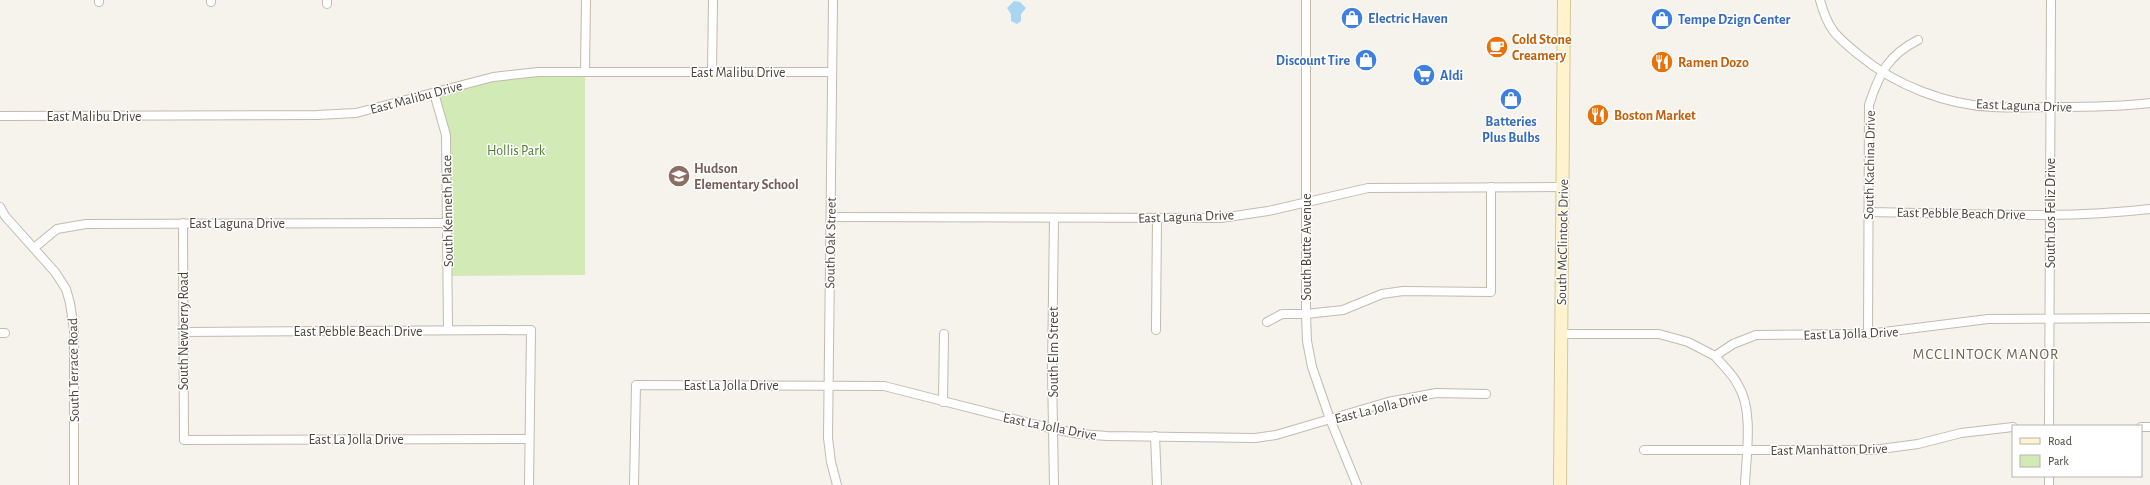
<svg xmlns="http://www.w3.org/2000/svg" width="2150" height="485" font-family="'Alegreya Sans',sans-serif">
	<rect width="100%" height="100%" fill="#f6f3ec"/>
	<polygon fill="#d2eab5" points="585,71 585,275 448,276 446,135 434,93 493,77"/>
	<polygon fill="#a9d4f2" points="1014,1 1020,2 1026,8 1021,14 1021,21 1017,24 1011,21 1011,14 1007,8"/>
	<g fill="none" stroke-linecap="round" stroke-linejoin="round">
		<g stroke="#c2bbae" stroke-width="10">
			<g id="street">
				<polyline points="99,0 99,2"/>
				<polyline points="211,0 211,2"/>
				<polyline points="327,0 327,4"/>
				<polyline points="833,0 828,438 831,462 837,485"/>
				<polyline points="1306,0 1306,314 1307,341 1312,367 1330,419 1357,485"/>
				<path d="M1820,0C1828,30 1836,36 1859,55C1895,85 1946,105 1993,107C2013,108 2033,107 2053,107C2086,107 2118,107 2150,103"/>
				<polyline points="585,71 586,0"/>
				<polyline points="712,71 713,0"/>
				<polyline points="434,93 446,135 448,330"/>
				<polyline points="0,116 317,115 356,113 493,77 538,72 832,72"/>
				<polyline points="0,207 5,216 55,272 66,289 70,303 74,330 74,485"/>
				<path d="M1868,212C1962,213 2057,220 2150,209"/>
				<polyline points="831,217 1221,218 1268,211 1368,188 1563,187"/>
				<polyline points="1054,218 1052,371 1054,485"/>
				<polyline points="183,223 184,440 529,439"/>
				<polyline points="34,248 57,229 86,224 448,223"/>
				<polyline points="1267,322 1282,314 1306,314 1343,310 1382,294 1403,291 1491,292 1491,187"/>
				<polyline points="1156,330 1157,218"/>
				<polyline points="184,332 531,330 529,485"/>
				<polyline points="0,333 5,333"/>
				<polyline points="1561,334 1659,334 1688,342 1715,356 1733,344 1756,335 1868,334 1988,319 2150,318"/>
				<path d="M1868,334L1869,105C1879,74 1888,55 1918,40"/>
				<path d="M1715,356C1722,365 1733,374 1738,385C1754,410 1746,456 1745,485"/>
				<polyline points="943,402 944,334"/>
				<polyline points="2049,426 2051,0"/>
				<polyline points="2141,427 2150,427"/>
				<polyline points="1155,436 1157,485"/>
				<polyline points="1644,450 1873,450 1918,444 1961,433 2013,427"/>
				<polyline points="634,485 636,385 884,386 1053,429 1080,434 1107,436 1255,438 1276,435 1388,402 1436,393 1486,394"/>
				<polyline points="2049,485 2049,476"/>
			</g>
		</g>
		<g stroke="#d6c79b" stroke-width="14">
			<polyline id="secondary" points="1560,485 1564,0"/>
		</g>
		<use href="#street" stroke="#fff" stroke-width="8"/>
		<use href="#secondary" stroke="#fff3cd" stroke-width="12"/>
	</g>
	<defs>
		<g id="shop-disc" transform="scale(1.15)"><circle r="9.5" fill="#3f7fe0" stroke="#fff"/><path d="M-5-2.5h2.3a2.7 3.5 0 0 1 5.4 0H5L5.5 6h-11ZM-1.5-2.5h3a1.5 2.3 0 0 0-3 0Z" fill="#fff"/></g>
		<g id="cafe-disc" transform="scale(1.15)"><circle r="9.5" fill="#e8710a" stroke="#fff"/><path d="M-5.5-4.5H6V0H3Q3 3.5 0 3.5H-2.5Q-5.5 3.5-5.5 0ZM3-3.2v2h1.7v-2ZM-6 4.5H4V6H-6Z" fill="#fff"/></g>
		<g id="restaurant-disc" transform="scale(1.15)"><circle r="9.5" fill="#e8710a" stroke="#fff"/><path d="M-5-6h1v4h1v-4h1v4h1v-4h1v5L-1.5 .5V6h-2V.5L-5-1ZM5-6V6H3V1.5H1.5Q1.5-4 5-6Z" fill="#fff"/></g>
		<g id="supermarket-disc" transform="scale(1.15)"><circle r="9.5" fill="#3f7fe0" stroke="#fff"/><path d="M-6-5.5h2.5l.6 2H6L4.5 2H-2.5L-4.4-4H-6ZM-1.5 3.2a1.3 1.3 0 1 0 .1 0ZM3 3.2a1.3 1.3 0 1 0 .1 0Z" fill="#fff"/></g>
		<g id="school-disc" transform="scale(1.15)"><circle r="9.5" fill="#8d6e63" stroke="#fff"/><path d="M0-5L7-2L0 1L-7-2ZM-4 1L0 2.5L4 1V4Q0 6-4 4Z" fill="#fff"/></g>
	</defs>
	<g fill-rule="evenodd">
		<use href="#shop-disc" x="1352" y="18"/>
		<use href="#shop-disc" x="1662" y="19"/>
		<use href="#cafe-disc" x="1497" y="47"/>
		<use href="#shop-disc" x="1366" y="60"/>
		<use href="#restaurant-disc" x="1662" y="62"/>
		<use href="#supermarket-disc" x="1424" y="75"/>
		<use href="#shop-disc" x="1511" y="99"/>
		<use href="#restaurant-disc" x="1598" y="115"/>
		<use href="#school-disc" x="679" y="176"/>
	</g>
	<g text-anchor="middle" stroke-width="3" stroke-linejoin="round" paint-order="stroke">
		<g font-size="14" font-weight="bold" fill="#366cbe" stroke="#fff" text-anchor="start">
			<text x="1368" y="23">Electric Haven</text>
			<text x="1678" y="24">Tempe Dzign Center</text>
			<text x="1350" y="65" text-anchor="end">Discount Tire</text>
			<text x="1440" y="80">Aldi</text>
			<text x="1511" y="126" text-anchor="middle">Batteries<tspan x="1511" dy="16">Plus Bulbs</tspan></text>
		</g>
		<g font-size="14" font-weight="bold" fill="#c56008" stroke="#fff" text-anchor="start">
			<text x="1512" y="44">Cold Stone<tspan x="1512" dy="16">Creamery</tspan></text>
			<text x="1678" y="67">Ramen Dozo</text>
			<text x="1614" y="120">Boston Market</text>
		</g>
		<g font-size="14" fill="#4b4439" stroke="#fff">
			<text x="738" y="77">East Malibu Drive</text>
			<text transform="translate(416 97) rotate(-15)" y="5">East Malibu Drive</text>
			<text transform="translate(2024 105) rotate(2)" y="5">East Laguna Drive</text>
			<text x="94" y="121">East Malibu Drive</text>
			<text transform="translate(1869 165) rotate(-89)" y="5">South Kachina Drive</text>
			<text transform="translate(447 211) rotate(-91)" y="5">South Kenneth Place</text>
			<text transform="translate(1961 213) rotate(1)" y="5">East Pebble Beach Drive</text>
			<text transform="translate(2050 213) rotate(-90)" y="5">South Los Feliz Drive</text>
			<text transform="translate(1186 216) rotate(-2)" y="5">East Laguna Drive</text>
			<text x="237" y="228">East Laguna Drive</text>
			<text transform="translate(1562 242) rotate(-89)" y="5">South McClintock Drive</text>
			<text transform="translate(830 243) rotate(-89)" y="5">South Oak Street</text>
			<text transform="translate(1306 247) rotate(-90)" y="5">South Butte Avenue</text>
			<text transform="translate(183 331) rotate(-90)" y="5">South Newberry Road</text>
			<text x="358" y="336">East Pebble Beach Drive</text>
			<text transform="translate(1851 333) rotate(-2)" y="5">East La Jolla Drive</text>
			<text transform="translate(1053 352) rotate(-90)" y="5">South Elm Street</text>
			<text transform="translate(73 370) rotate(-91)" y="5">South Terrace Road</text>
			<text x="731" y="390">East La Jolla Drive</text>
			<text transform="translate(1381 407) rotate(-14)" y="5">East La Jolla Drive</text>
			<text transform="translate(1050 426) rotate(11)" y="5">East La Jolla Drive</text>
			<text x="356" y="444">East La Jolla Drive</text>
			<text transform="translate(1829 449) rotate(-1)" y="5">East Manhatton Drive</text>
		</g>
		<g font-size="14" fill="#4a7f2a" stroke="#fff">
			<text x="516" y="155">Hollis Park</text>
		</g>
		<g font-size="14" font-weight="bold" fill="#785e54" stroke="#fff" text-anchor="start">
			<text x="694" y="173">Hudson<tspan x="694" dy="16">Elementary School</tspan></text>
		</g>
		<g font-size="15" letter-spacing="1" fill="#6e6250" stroke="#fff">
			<text x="1986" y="359">MCCLINTOCK MANOR</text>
		</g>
	</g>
	<rect x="2012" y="425" width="130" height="52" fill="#ffffff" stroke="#b7b4b0"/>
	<rect x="2020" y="438" width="20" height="6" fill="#fff3cd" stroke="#b7b4b0"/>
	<text x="2048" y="445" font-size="12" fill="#4b4439">Road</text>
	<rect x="2020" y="455" width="20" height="12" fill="#d2eab5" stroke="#b7b4b0"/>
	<text x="2048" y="465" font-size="12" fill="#4b4439">Park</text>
</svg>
